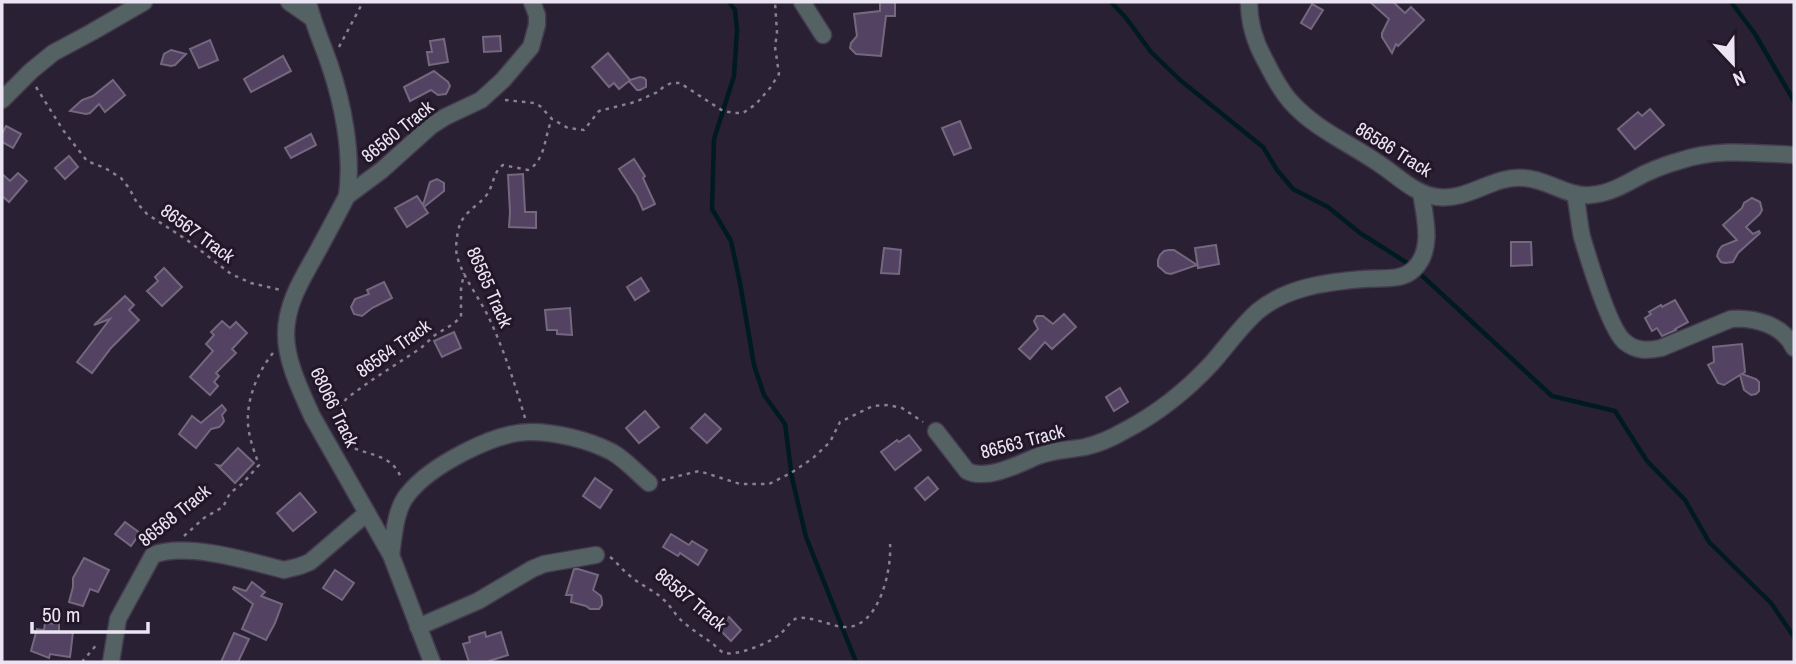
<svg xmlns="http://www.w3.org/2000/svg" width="1796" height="664" font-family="'Archivo Narrow',sans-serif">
	<rect width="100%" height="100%" fill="#2a2033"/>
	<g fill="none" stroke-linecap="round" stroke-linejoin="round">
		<g stroke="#001b1f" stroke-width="4.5">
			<polyline points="729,2 735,10 737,30 734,76 714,139 712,209 731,241 740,283 754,365 764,395 785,424 792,478 806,537 856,662"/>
			<polyline points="1111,2 1126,18 1151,52 1180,80 1263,147 1277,170 1293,189 1328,207 1360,233 1412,266"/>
			<polyline points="1731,2 1755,34 1794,101"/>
			<polyline points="1418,272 1552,396 1615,411 1647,461 1685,500 1709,542 1771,603 1794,637"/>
		</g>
	</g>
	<g fill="#534262" stroke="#73687e" stroke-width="2">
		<polygon points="880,2 895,2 895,16 886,16 881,56 856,54 850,48 851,43 857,36 854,14 880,11"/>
		<polygon points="1370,2 1393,2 1405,13 1411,7 1424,20 1398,46 1396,44 1392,53 1382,37 1382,33 1389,19"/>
		<polygon points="1312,4 1323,10 1311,29 1301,23"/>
		<polygon points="500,36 501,51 484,52 483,37"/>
		<polygon points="444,39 448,62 429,65 427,52 432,52 430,41"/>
		<polygon points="210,40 218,60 199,68 190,49"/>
		<polygon points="171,50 186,54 175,65 171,66 161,64 164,54"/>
		<polygon points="608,53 630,80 640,77 644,78 646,80 646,87 640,90 637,90 629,81 619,89 614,83 609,87 592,67"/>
		<polygon points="283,56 291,71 251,92 244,79"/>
		<polygon points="434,71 448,82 450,86 446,94 438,95 431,90 410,101 404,87"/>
		<polygon points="113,80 125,95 105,112 99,104 90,113 86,114 70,111 82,100 93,96"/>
		<polygon points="1650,109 1664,125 1635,149 1618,129 1638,112 1642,116"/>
		<polygon points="960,121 971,148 954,155 942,128"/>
		<polygon points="6,126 21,134 13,148 2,142 2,134"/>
		<polygon points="311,134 316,145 291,158 285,148"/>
		<polygon points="69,156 78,167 65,179 55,168"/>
		<polygon points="634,159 645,176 643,178 655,204 643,210 637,196 619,169"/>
		<polygon points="18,173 27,181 9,202 2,196 2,174 10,181"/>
		<polygon points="523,174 525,212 536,212 536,228 509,227 510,212 508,175"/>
		<polygon points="437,179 444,183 444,191 424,207 428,213 407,227 395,208 417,196 423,205 430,182"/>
		<polygon points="1752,198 1760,202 1762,210 1760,214 1746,227 1753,234 1759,231 1760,233 1738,253 1733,262 1725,263 1721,262 1717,256 1719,250 1722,246 1737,240 1723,225 1742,208 1744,203"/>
		<polygon points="1511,242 1531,242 1532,265 1511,266"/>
		<polygon points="1216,245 1219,264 1198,268 1195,248"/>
		<polygon points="884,248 901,250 899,274 881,273"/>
		<polygon points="1169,250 1174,250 1197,265 1171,274 1166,273 1158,266 1158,260 1160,255 1164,251"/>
		<polygon points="164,268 182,287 162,306 147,291 158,281 155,277"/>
		<polygon points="641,278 649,291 635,300 627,287"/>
		<polygon points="384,282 392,298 372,308 362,316 354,314 351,307 355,299 369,294 367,290"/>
		<polygon points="125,296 134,305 129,310 139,320 111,348 92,373 77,362 110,319 94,325"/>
		<polygon points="1675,300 1688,322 1675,329 1676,330 1662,336 1657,328 1652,331 1645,318 1651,314 1649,312 1661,305 1662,307"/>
		<polygon points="570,308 572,335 557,334 557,330 547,330 545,310"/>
		<polygon points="1064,314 1076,327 1052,349 1045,342 1030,359 1019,349 1038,329 1034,321 1037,316 1043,316 1053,324"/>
		<polygon points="222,321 230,328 236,322 247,333 232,349 236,353 216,373 219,376 214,382 218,386 210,395 190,377 213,351 206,344 214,335 211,332"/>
		<polygon points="454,332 461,348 442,357 434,341"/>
		<polygon points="1742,344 1745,372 1742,374 1756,379 1759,382 1759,391 1756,394 1751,395 1744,390 1740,375 1724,385 1718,383 1708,365 1714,362 1713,347"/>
		<polygon points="1120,388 1128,402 1114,411 1106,397"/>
		<polygon points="222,405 226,410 222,415 224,421 222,424 219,427 211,429 196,448 179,434 192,416 201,423"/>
		<polygon points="645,411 659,427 639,443 626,428"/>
		<polygon points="705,414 721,429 707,443 691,428"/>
		<polygon points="909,435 921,450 895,470 881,452 897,440 899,442"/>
		<polygon points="238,448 254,463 235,483 217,465 221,466"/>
		<polygon points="928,477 938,489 925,500 915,488"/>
		<polygon points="595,478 612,490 600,508 583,496"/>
		<polygon points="300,493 316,512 293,531 277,513"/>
		<polygon points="125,522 140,533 131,546 115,534"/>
		<polygon points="671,534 689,545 692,541 707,550 698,565 680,553 678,556 663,547"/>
		<polygon points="84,558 109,570 98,592 90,589 83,606 69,602 73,587 73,578"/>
		<polygon points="574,569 578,569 598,575 593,590 601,596 602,601 602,605 599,609 590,609 586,606 571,602 572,595 566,595"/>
		<polygon points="335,570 354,583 342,600 323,588"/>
		<polygon points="252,582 265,592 261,596 282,604 275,623 266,640 242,629 253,604 233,589 234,587 246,591"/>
		<polygon points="729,617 741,630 731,641 718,628"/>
		<polygon points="45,623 59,624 59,632 73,632 70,657 50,654 49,658 31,651 37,629 44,630"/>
		<polygon points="485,632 486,637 501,632 508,655 486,662 469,662 463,644 470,642 469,637"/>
		<polygon points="234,633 249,639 238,662 221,662"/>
	</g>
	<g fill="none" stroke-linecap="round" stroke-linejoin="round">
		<g stroke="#453b4e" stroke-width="19">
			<g id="street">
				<polyline points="289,2 312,18"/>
				<path d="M308,2C313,23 322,43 329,63C343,103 353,154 347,196C337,215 327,234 316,254C302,279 286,304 286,334C286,362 301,391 312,416L391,555L432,662"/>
				<polyline points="802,2 823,35"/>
				<path d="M1249,2C1249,24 1255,43 1266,62C1273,76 1281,91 1291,102C1315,129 1349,143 1378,163C1397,175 1414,194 1437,197C1469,201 1493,175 1524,178C1547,179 1567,197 1590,195C1610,194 1627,183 1644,174C1655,169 1667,164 1679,161C1716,148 1755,153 1794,155"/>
				<polyline points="2,100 31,71 53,53 92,32 144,2"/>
				<path d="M1575,194C1578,208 1579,223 1582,237C1588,257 1610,331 1625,342C1636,351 1647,351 1661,348L1731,319C1755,317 1783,325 1794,348"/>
				<polyline points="347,196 382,170 431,126 445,117 481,100 503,80 531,47 537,25 537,15 532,2"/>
				<path d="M936,431L967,471C987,481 1019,464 1038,456C1053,450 1069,450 1085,447C1098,444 1112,438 1124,431C1157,414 1187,390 1212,363C1227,346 1241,326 1258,311C1287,287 1327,282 1363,279C1380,277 1401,282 1414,269C1434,250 1425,217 1421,193"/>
				<path d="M391,555C394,536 395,509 408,494C430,466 494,432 530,432C556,432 589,440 612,452C626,460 637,473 649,483"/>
				<polyline points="418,627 478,601 532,569 544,564 596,555"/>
				<path d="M111,662L118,619L153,555C187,542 249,561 284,570L300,566L310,562L367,513"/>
			</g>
		</g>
		<g stroke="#898191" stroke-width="2.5" stroke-dasharray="3.5 5" stroke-linecap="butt">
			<polyline points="339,47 363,2"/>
			<polyline points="36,87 63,130 87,161 105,168 121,178 129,188 137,203 147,214 187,240 231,274 251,283 281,290"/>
			<polyline points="505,100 534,103 540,106 552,119 568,128 584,130 599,111 635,102 660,91 662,88 671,83 680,83 723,111 735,113 743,113 756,104 770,88 779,74 775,47 777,33 775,2"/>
			<path d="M525,418C515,384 504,350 489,318C479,297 463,278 457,256C455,247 457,233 460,224C465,212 477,206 485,197C494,187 492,173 503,165L528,170C546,160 544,137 552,119"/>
			<polyline points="336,424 338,409 347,398 372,380 421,348 435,335 453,324 461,317 461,289 464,273"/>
			<path d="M347,445C367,456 392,453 401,478"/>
			<polyline points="662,480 699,471 740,484 769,484 791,473 813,458 830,442 840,422 873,406 888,405 902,408 923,422"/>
			<path d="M184,536L204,518L223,507L230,493L242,484L259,465C255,454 251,443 249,432C244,405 256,374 273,353"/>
			<path d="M610,557C618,563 622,570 629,575C640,585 654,590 664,600C671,606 675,615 682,621C691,629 702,636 712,643C716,646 720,652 725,653C737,656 770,643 780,634C785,630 790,622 795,619C806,614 831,626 843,627C879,630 892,570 890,543"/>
			<polyline points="82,662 98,643"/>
		</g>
		<use href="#street" stroke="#556263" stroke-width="16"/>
	</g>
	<g text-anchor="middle" stroke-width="6" stroke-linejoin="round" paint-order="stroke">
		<g font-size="19" fill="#ebe4f2" stroke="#211729">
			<text transform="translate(397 131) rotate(-39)" y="7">86560 Track</text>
			<text transform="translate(1394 149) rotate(32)" y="7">86586 Track</text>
			<text transform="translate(198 233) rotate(36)" y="7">86567 Track</text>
			<text transform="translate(490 287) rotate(66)" y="7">86565 Track</text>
			<text transform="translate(393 348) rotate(-35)" y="7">86564 Track</text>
			<text transform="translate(335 407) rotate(64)" y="7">68066 Track</text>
			<text transform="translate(1022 441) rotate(-15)" y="7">86563 Track</text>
			<text transform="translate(174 515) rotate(-39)" y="7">86568 Track</text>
			<text transform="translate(691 599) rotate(40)" y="7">86587 Track</text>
		</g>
	</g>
	<rect width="1796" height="664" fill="none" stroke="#ebe4f2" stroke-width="7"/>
	<g transform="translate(1733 63) rotate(158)" stroke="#211729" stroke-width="5" paint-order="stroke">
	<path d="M0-5L12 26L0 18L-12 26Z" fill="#ebe4f2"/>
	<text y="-10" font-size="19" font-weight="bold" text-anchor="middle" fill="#ebe4f2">N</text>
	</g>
	<path d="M32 622v10h116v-10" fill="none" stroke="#ebe4f2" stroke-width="3.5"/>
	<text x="42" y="622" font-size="21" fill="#ebe4f2" stroke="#211729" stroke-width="5" paint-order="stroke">50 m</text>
</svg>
